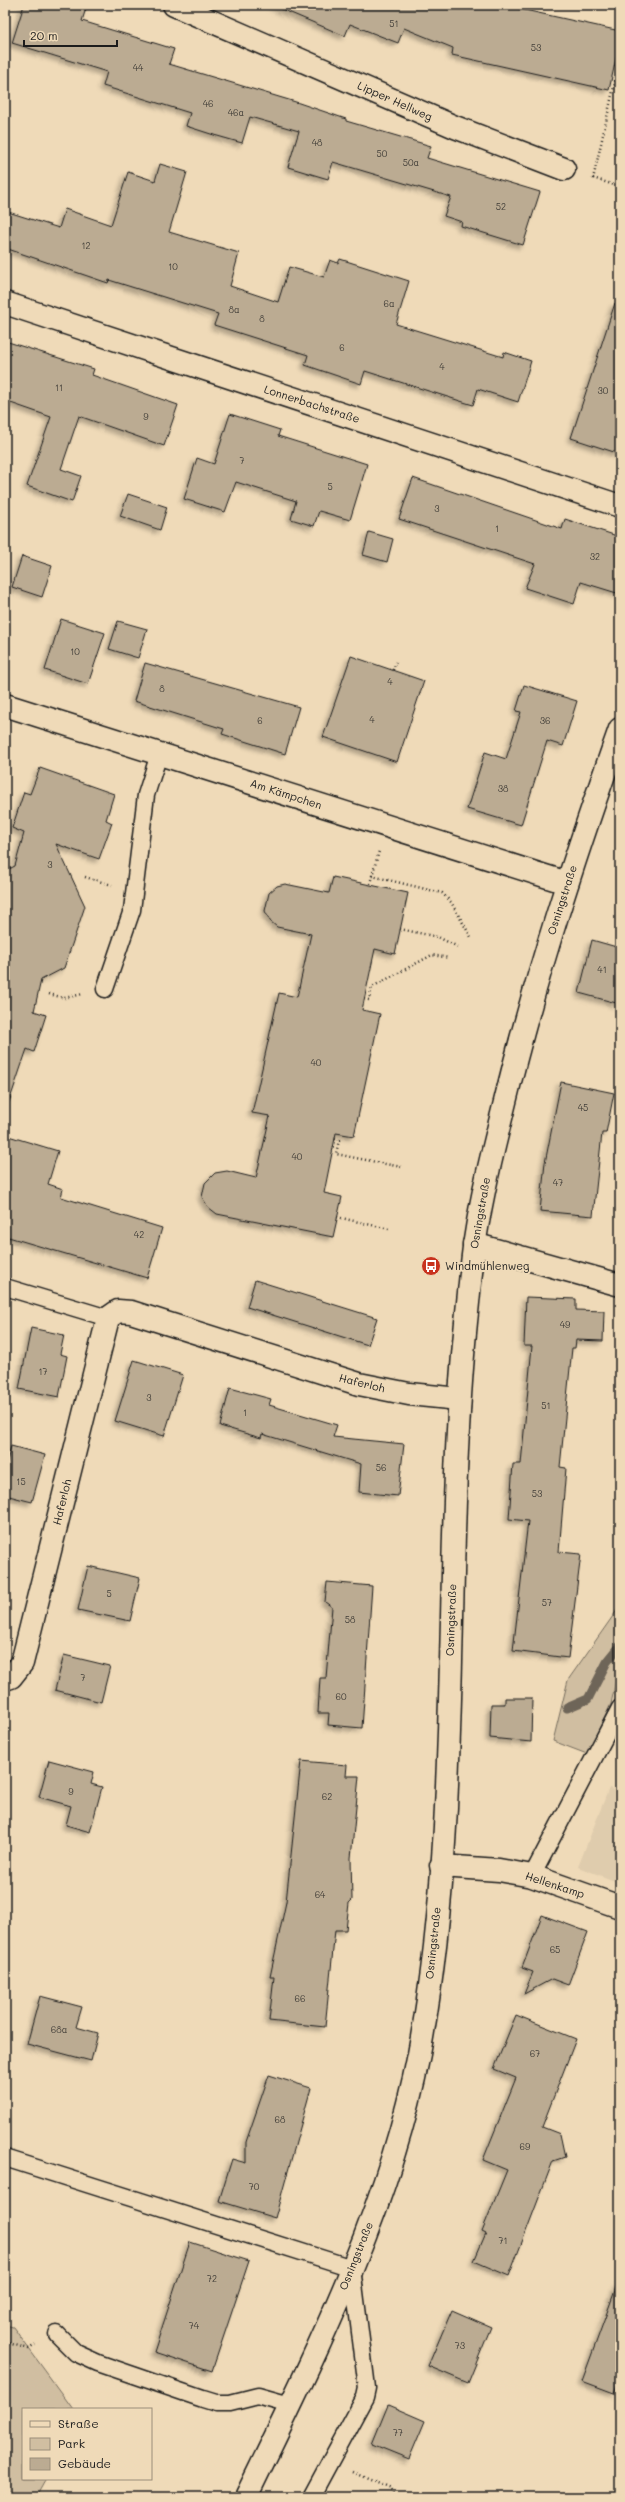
<svg xmlns="http://www.w3.org/2000/svg" width="625" height="2502" font-family="Mali,sans-serif">
	<defs>
		<filter id="shadow"><feDropShadow dx="-3.5" dy="3.5" stdDeviation="2" flood-color="#0004"/></filter>
	</defs>
	<rect width="100%" height="100%" fill="#efdab8"/>
	<filter id="ink" filterUnits="userSpaceOnUse"><feTurbulence type="fractalNoise" baseFrequency=".025" numOctaves="2"/><feDisplacementMap in="SourceGraphic" scale="8" xChannelSelector="R" yChannelSelector="G"/><feConvolveMatrix kernelMatrix="1 2 1 2 8 2 1 2 1" color-interpolation-filters="sRGB"/></filter>
	<g filter="url(#ink)">
		<polygon fill="#dfccad" points="609,1788 620,1792 620,1883 578,1867"/>
		<g fill="#d0bea1" stroke="#766d5e">
			<polygon points="620,1606 620,1674 616,1680 611,1704 587,1754 553,1741 568,1680"/>
			<polygon points="5,2325 13,2327 73,2409 23,2409 23,2479 46,2479 36,2497 5,2497"/>
		</g>
		<g fill="none" stroke-linecap="round" stroke-linejoin="round">
			<polyline stroke="#6e6558" stroke-width="9" points="567,1708 588,1699 607,1662 620,1646"/>
		</g>
		<g fill="#bbab92" stroke="#1c1c1c" filter="url(#shadow)">
			<polygon points="24,5 87,5 82,21 174,49 169,64 299,103 346,119 346,121 431,146 427,158 540,192 523,245 461,226 462,222 444,216 451,197 333,162 328,179 288,167 299,131 250,117 242,143 214,135 186,126 190,113 103,86 107,72 12,43"/>
			<polygon points="272,5 502,5 620,31 620,41 609,90 452,55 453,48 404,28 398,43 350,24 345,36"/>
			<polygon points="160,164 187,172 169,232 239,253 230,286 278,302 289,267 324,277 330,260 338,263 340,259 409,281 396,324 503,357 504,352 531,361 518,402 478,389 473,405 365,371 361,384 305,365 308,355 214,325 218,314 109,280 108,283 5,248 5,211 59,228 65,209 111,225 128,172 155,181"/>
			<polygon points="615,303 620,304 620,454 571,438"/>
			<polygon points="5,341 94,369 92,375 178,405 164,446 79,416 61,469 81,476 72,502 27,486 51,417 5,401"/>
			<polygon points="230,414 280,430 278,436 367,464 350,520 319,511 314,526 291,519 296,501 236,482 225,512 184,499 197,458 214,464"/>
			<polygon points="413,478 562,529 565,519 620,537 620,594 581,582 574,604 525,588 535,564 399,519"/>
			<polygon points="128,494 167,507 160,530 120,516"/>
			<polygon points="369,532 393,539 387,562 363,555"/>
			<polygon points="22,556 52,566 42,597 12,587"/>
			<polygon points="61,619 105,633 88,684 45,670"/>
			<polygon points="118,621 147,629 138,658 109,649"/>
			<polygon points="351,656 424,681 397,762 323,737"/>
			<polygon points="145,663 299,707 285,754 222,734 224,729 134,701"/>
			<polygon points="524,685 577,701 563,746 547,741 521,825 467,809 485,752 506,759 521,712 516,711"/>
			<polygon points="40,768 114,794 106,820 112,823 99,859 56,844 85,906 64,968 41,980 34,1011 46,1015 34,1052 27,1049 9,1102 5,1101 5,871 15,866 24,833 12,828 24,792 30,794"/>
			<polygon points="333,877 408,893 395,954 375,949 362,1010 380,1014 354,1136 336,1133 324,1193 342,1197 333,1237 217,1214 208,1207 202,1197 205,1183 215,1173 227,1171 256,1178 270,1116 252,1113 279,993 297,997 311,934 277,927 270,921 265,911 269,893 277,886 285,884 329,893"/>
			<polygon points="592,940 620,948 620,1004 579,993"/>
			<polygon points="561,1082 614,1093 606,1133 602,1133 593,1216 540,1211 545,1163"/>
			<polygon points="5,1135 58,1151 48,1184 63,1189 61,1197 162,1228 147,1278 5,1236"/>
			<polygon points="255,1280 377,1318 368,1345 247,1307"/>
			<polygon points="526,1297 576,1299 576,1310 604,1311 603,1341 576,1340 575,1348 572,1348 560,1467 566,1468 559,1552 581,1554 568,1658 513,1651 528,1521 509,1519 513,1464 521,1464 532,1346 524,1346"/>
			<polygon points="31,1328 64,1335 60,1354 67,1356 59,1397 19,1389"/>
			<polygon points="134,1360 183,1375 164,1436 115,1421"/>
			<polygon points="230,1388 271,1399 269,1405 337,1425 333,1437 404,1444 398,1496 359,1492 361,1464 262,1434 261,1438 220,1426"/>
			<polygon points="11,1446 45,1455 32,1502 5,1495 5,1469"/>
			<polygon points="88,1566 140,1578 130,1621 78,1610"/>
			<polygon points="327,1582 372,1586 362,1728 328,1725 329,1713 318,1713 320,1678 326,1678 332,1607 325,1602"/>
			<polygon points="64,1655 110,1666 101,1702 55,1690"/>
			<polygon points="505,1698 532,1698 531,1742 490,1738 491,1704 505,1704"/>
			<polygon points="49,1760 94,1772 91,1784 102,1787 90,1832 66,1825 71,1806 39,1797"/>
			<polygon points="301,1761 347,1765 346,1776 359,1776 351,1858 352,1900 349,1903 346,1930 335,1930 325,2027 269,2021 274,1977 270,1977 286,1902"/>
			<polygon points="542,1915 588,1932 568,1985 552,1979 524,1994 533,1972 522,1968"/>
			<polygon points="40,1996 82,2007 76,2027 98,2033 91,2061 27,2044"/>
			<polygon points="516,2015 576,2039 542,2127 560,2134 565,2157 553,2161 509,2276 474,2261 486,2233 482,2231 507,2170 483,2160 516,2078 494,2069"/>
			<polygon points="269,2075 311,2088 275,2218 219,2201 232,2159 246,2163 246,2142"/>
			<polygon points="190,2242 249,2261 212,2371 154,2352"/>
			<polygon points="617,2285 620,2285 620,2377 614,2393 582,2381"/>
			<polygon points="452,2310 491,2327 468,2383 428,2366"/>
			<polygon points="388,2405 425,2421 409,2459 372,2444"/>
		</g>
		<g fill="none" stroke-linecap="round" stroke-linejoin="round">
			<g stroke="#1c1c1c" stroke-width="19">
				<g id="lane">
					<polyline points="105,989 132,910 146,795 159,754"/>
					<polyline points="5,1287 108,1318"/>
					<polyline points="532,1876 620,1708"/>
					<polyline points="5,2158 352,2268 367,2388 365,2397 311,2497"/>
					<polyline points="57,2334 76,2353 98,2363 203,2399 216,2403 230,2403 258,2396 290,2405"/>
				</g>
			</g>
			<g stroke="#1c1c1c" stroke-width="25">
				<g id="street">
					<polyline points="174,5 455,127 564,169"/>
					<polyline points="5,303 620,506"/>
					<polyline points="5,705 567,883"/>
					<polyline points="474,1244 620,1285"/>
					<polyline points="5,1679 11,1677 22,1663 108,1318 118,1311 131,1312 359,1384 409,1394 459,1399"/>
					<polyline points="441,1866 499,1870 532,1876 620,1907"/>
				</g>
			</g>
			<g stroke="#1c1c1c" stroke-width="25">
				<path id="secondary" d="M246,2497C315,2355 389,2210 419,2054C464,1814 442,1564 466,1322C469,1295 471,1267 475,1240C482,1194 493,1150 504,1106C535,977 576,853 620,729"/>
			</g>
			<g stroke="#1c1c1c" stroke-width="2.5" stroke-dasharray="1 3" stroke-linecap="butt">
				<polyline points="593,178 620,187"/>
				<polyline points="593,179 620,60"/>
				<polyline points="393,670 396,662"/>
				<polyline points="372,876 379,851"/>
				<polyline points="85,877 112,885"/>
				<polyline points="370,884 372,876 442,893 451,902 471,937"/>
				<polyline points="400,929 438,937 458,947"/>
				<polyline points="49,994 64,998 83,994"/>
				<polyline points="364,999 369,1000 372,987 432,955 449,958"/>
				<polyline points="335,1139 339,1140 336,1154 401,1167"/>
				<polyline points="337,1217 389,1229"/>
				<polyline points="5,2342 29,2349 35,2345"/>
				<polyline points="352,2472 391,2489 395,2497"/>
			</g>
			<use href="#lane" stroke="#efdab8" stroke-width="16"/>
			<use href="#street" stroke="#efdab8" stroke-width="22"/>
			<use href="#secondary" stroke="#efdab8" stroke-width="22"/>
		</g>
	</g>
	<defs>
		<g id="bus-disc" transform="scale(1)"><circle r="9.5" fill="#c8321e" stroke="#efdab8"/><path d="M-5-6H5V4H4V6H2V4H-2V6H-4V4H-5ZM-3.5-4V0h7V-4ZM-3.5 1.2v1.5H-2V1.2ZM2 1.2v1.5H3.5V1.2Z" fill="#fff"/></g>
	</defs>
	<g fill-rule="evenodd">
		<use href="#bus-disc" x="431" y="1266"/>
	</g>
	<g text-anchor="middle" stroke-width="4" stroke-linejoin="round" paint-order="stroke">
		<g font-size="9" fill="#44403a">
			<text x="394" y="27">51</text>
			<text x="536" y="51">53</text>
			<text x="138" y="71">44</text>
			<text x="208" y="107">46</text>
			<text x="236" y="116">46a</text>
			<text x="317" y="146">48</text>
			<text x="382" y="157">50</text>
			<text x="411" y="166">50a</text>
			<text x="501" y="210">52</text>
			<text x="86" y="249">12</text>
			<text x="173" y="270">10</text>
			<text x="389" y="307">6a</text>
			<text x="234" y="313">8a</text>
			<text x="262" y="322">8</text>
			<text x="342" y="351">6</text>
			<text x="442" y="370">4</text>
			<text x="59" y="391">11</text>
			<text x="603" y="394">30</text>
			<text x="146" y="420">9</text>
			<text x="242" y="464">7</text>
			<text x="330" y="490">5</text>
			<text x="437" y="512">3</text>
			<text x="497" y="532">1</text>
			<text x="595" y="560">32</text>
			<text x="75" y="655">10</text>
			<text x="390" y="685">4</text>
			<text x="162" y="692">8</text>
			<text x="372" y="723">4</text>
			<text x="260" y="724">6</text>
			<text x="545" y="724">36</text>
			<text x="503" y="792">38</text>
			<text x="50" y="868">3</text>
			<text x="602" y="973">41</text>
			<text x="316" y="1066">40</text>
			<text x="583" y="1111">45</text>
			<text x="297" y="1160">40</text>
			<text x="558" y="1186">47</text>
			<text x="139" y="1238">42</text>
			<text x="565" y="1328">49</text>
			<text x="43" y="1375">17</text>
			<text x="149" y="1401">3</text>
			<text x="546" y="1409">51</text>
			<text x="245" y="1416">1</text>
			<text x="381" y="1471">56</text>
			<text x="21" y="1485">15</text>
			<text x="537" y="1497">53</text>
			<text x="109" y="1597">5</text>
			<text x="547" y="1606">57</text>
			<text x="350" y="1623">58</text>
			<text x="83" y="1681">7</text>
			<text x="341" y="1700">60</text>
			<text x="71" y="1795">9</text>
			<text x="327" y="1800">62</text>
			<text x="320" y="1898">64</text>
			<text x="555" y="1953">65</text>
			<text x="300" y="2002">66</text>
			<text x="59" y="2033">68a</text>
			<text x="535" y="2057">67</text>
			<text x="280" y="2123">68</text>
			<text x="525" y="2150">69</text>
			<text x="254" y="2190">70</text>
			<text x="503" y="2244">71</text>
			<text x="212" y="2282">72</text>
			<text x="194" y="2329">74</text>
			<text x="460" y="2349">73</text>
			<text x="398" y="2436">77</text>
		</g>
		<g font-size="11" fill="#1c1c1c" stroke="#efdab8">
			<text transform="translate(395 101) rotate(24)" y="4">Lipper Hellweg</text>
			<text transform="translate(312 404) rotate(18)" y="4">Lonnerbachstraße</text>
			<text transform="translate(286 794) rotate(18)" y="4">Am Kämpchen</text>
			<text transform="translate(562 900) rotate(-72)" y="4">Osningstraße</text>
			<text transform="translate(480 1213) rotate(-80)" y="4">Osningstraße</text>
			<text transform="translate(362 1383) rotate(14)" y="4">Haferloh</text>
			<text transform="translate(62 1502) rotate(-76)" y="4">Haferloh</text>
			<text transform="translate(451 1620) rotate(-88)" y="4">Osningstraße</text>
			<text transform="translate(555 1885) rotate(18)" y="4">Hellenkamp</text>
			<text transform="translate(433 1943) rotate(-84)" y="4">Osningstraße</text>
			<text transform="translate(356 2256) rotate(-68)" y="4">Osningstraße</text>
		</g>
		<g font-size="11" fill="#1c1c1c" stroke="#efdab8" text-anchor="start">
			<text x="445" y="1270">Windmühlenweg</text>
		</g>
	</g>
	<rect width="625" height="2502" fill="none" stroke="#efdab8" stroke-width="20"/>
	<rect x="10" y="10" width="605" height="2482" fill="none" stroke="#1c1c1c" stroke-width="1.5" filter="url(#ink)"/>
	<rect x="22" y="2408" width="130" height="72" fill="#efdab8" stroke="#9b8e7a"/>
	<rect x="30" y="2421" width="20" height="6" fill="#efdab8" stroke="#9b8e7a"/>
	<text x="58" y="2428" font-size="12" fill="#1c1c1c">Straße</text>
	<rect x="30" y="2438" width="20" height="12" fill="#d0bea1" stroke="#9b8e7a"/>
	<text x="58" y="2448" font-size="12" fill="#1c1c1c">Park</text>
	<rect x="30" y="2458" width="20" height="12" fill="#bbab92" stroke="#9b8e7a"/>
	<text x="58" y="2468" font-size="12" fill="#1c1c1c">Gebäude</text>
	<path d="M24 40v6h93v-6" fill="none" stroke="#1c1c1c" stroke-width="2"/>
	<text x="30" y="40" font-size="12" fill="#1c1c1c" stroke="#efdab8" stroke-width="3" paint-order="stroke">20 m</text>
</svg>
